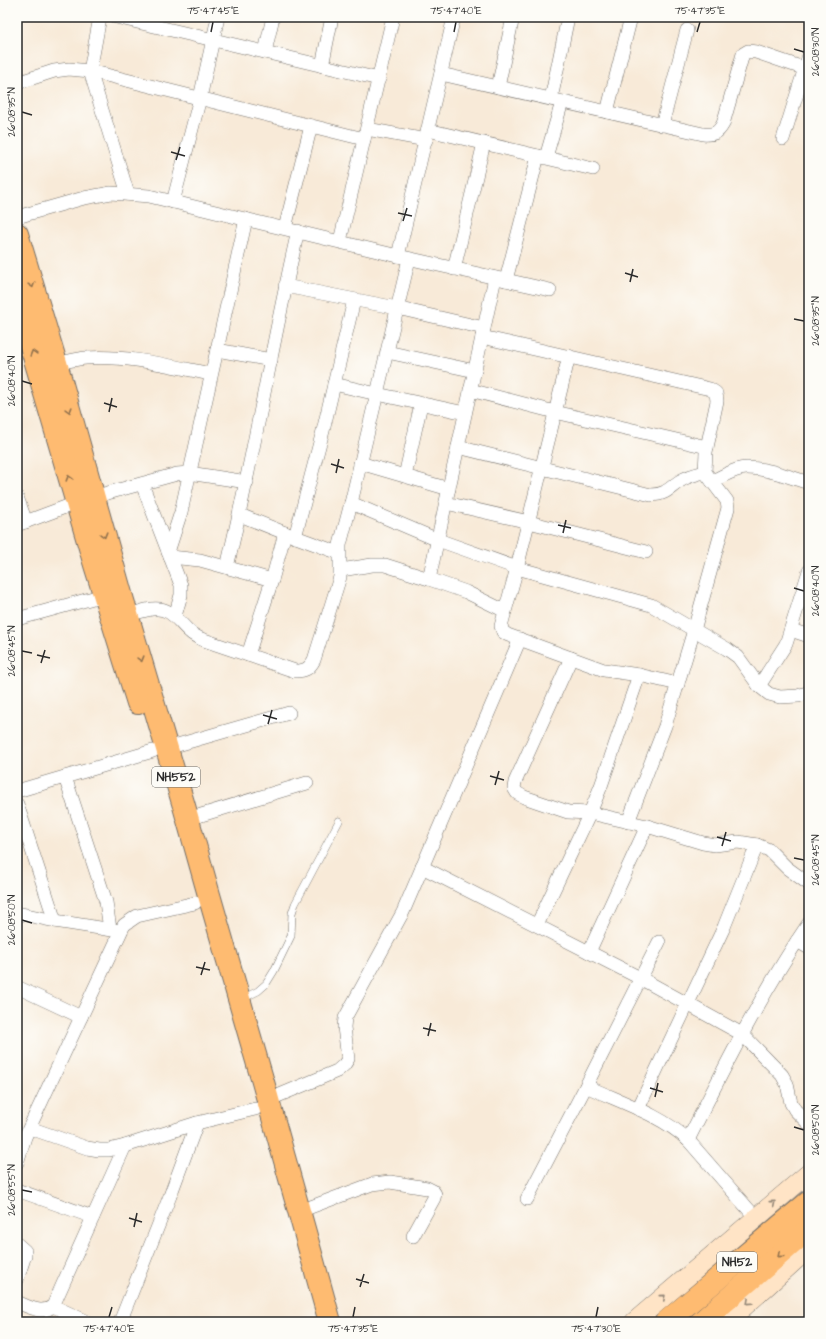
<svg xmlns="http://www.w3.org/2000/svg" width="826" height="1339" font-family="'Architects Daughter',sans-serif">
	<rect width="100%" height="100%" fill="#fdfcf7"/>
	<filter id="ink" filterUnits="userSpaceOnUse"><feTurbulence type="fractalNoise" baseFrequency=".025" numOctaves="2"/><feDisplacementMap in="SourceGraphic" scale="8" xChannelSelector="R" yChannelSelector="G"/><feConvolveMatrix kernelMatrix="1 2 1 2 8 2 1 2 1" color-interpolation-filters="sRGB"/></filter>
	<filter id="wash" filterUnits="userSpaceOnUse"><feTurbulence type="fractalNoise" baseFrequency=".012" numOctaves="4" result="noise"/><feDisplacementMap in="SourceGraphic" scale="16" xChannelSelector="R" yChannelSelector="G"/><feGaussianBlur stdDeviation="0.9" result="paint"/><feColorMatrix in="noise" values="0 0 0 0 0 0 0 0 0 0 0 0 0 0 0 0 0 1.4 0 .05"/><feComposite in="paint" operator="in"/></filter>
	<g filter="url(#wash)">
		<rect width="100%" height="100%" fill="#f8ead8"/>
	</g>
	<g filter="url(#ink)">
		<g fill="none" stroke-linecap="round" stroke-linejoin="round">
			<g stroke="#736e68" stroke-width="8">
				<polyline id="lane" points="242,999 258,991 266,984 274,971 291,936 292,913 295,904 339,821"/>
			</g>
			<g stroke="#736e68" stroke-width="14">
				<g id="street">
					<polyline points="100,17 90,71 128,194"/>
					<polyline points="116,17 379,79"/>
					<polyline points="265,52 273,17"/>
					<polyline points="322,66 332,17"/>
					<path d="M441,74L703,134C714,135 718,133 723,124L743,54L748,51L756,52L809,70"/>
					<polyline points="17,83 54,71 69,69 90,71 364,139"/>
					<polyline points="498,87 513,17"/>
					<polyline points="551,99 568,17"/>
					<polyline points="607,112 631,17"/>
					<polyline points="662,125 687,30"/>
					<polyline points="367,129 426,140"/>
					<polyline points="428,130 593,169"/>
					<polyline points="783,139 809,55"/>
					<polyline points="546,157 562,102"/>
					<polyline points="173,202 200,98 218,17"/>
					<polyline points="17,217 84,198 111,193 149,196 398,256 550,290"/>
					<polyline points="285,228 311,126"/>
					<polyline points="340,241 393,17"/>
					<polyline points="398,256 454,17"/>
					<polyline points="454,269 484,143"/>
					<polyline points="506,280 538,156"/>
					<polyline points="285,286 397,308 484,328"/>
					<polyline points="482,337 710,389 716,393 717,401 706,452 705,472 727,501 728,508 694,630 665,726 628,822"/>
					<polyline points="217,350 271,360"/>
					<polyline points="387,352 475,371"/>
					<polyline points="569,356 517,568 501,626 503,632 508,635 604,670 639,675 678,684"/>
					<path d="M56,363C66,362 76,359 86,358C128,355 170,366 211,374"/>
					<polyline points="334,384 377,394 465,413"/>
					<polyline points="470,390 555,412 707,447"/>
					<path d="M458,447L651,495C667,494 668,489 680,481C688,476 696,474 705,472"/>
					<polyline points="360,463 449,489"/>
					<polyline points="405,476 421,404"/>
					<path d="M712,481C722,477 735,468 747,468C766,468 790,477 809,483"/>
					<polyline points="142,484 181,585 181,595 175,616"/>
					<polyline points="17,497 26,522"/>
					<polyline points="93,497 177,474 189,473 247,482"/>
					<polyline points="351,503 438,540 517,568 651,605 727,649 738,657 759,686 769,694 780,697 798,696 807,693 809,691"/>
					<polyline points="446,503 529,522 646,552"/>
					<polyline points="240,515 285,533 339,553"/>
					<polyline points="17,525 76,503"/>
					<polyline points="295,537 323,431 354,300"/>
					<polyline points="168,552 181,512 246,219"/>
					<polyline points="170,557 200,560 272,580"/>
					<path d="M227,567C254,455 272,343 298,231"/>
					<polyline points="341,570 372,565 385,565 429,579 466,592 505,611"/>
					<polyline points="429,579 495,278"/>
					<path d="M128,615C136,613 144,610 152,609C172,607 177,621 190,632C193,635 197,637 201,639L295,671C305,671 309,669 314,660L340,577V545L351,503L409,259"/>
					<polyline points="17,619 104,595"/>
					<polyline points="791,630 809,636"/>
					<polyline points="248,655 272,580 285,533"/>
					<polyline points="571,658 515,782 514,788 517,793 524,797 568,812 590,813 647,826 703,843 715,845 738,842 757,845 769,850 787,868 809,884"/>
					<polyline points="759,686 786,644 809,571"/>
					<polyline points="167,748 289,713"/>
					<polyline points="65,777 106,902 110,929"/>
					<polyline points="17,791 153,751"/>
					<polyline points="17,804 55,921"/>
					<polyline points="188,819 307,783"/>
					<polyline points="422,867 640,978 742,1034 782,1075 787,1084 791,1103 795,1110 809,1124"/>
					<polyline points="17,913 55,921 119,931"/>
					<polyline points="537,925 590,813 601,786 639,675"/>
					<polyline points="797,941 809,948"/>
					<polyline points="589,952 647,826"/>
					<polyline points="17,987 81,1017"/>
					<path d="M586,1086C620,1102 660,1114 688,1140L756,1218"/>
					<polyline points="268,1100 337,1071 344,1065 348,1059 344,1027 345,1018 403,912 520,639"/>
					<polyline points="638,1109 724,927 757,845"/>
					<polyline points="30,1128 87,1148 99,1150 109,1150 125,1146 197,1123 255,1109"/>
					<path d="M688,1140C725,1066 762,992 809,923"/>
					<polyline points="17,1163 25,1137 124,925 137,916 195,903"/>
					<polyline points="17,1190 93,1217"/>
					<polyline points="527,1199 586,1086 659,942"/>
					<polyline points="300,1211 372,1184 390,1182 427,1188 433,1191 435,1194 434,1198 413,1236"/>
					<polyline points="17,1244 25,1251 25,1255 17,1280"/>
					<path d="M17,1302C29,1307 42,1315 53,1306L125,1146"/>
					<polyline points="53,1306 88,1322"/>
					<polyline points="120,1322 170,1196 197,1123"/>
				</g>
			</g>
			<g stroke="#736e68" stroke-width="20">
				<g id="secondary">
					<polyline points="634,1322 809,1173"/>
					<polyline points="727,1322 809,1248"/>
				</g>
			</g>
			<g stroke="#736e68" stroke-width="24">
				<g id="highway">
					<polyline points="17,234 56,363 121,594 184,806 209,895 263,1082 330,1322"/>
					<polyline points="17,298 95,565 138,703"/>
					<polyline points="666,1322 809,1202"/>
					<polyline points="701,1322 809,1229"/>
				</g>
			</g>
			<use href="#lane" stroke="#fff" stroke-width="7"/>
			<use href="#street" stroke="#fff" stroke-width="13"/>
			<use href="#secondary" stroke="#ffe4c6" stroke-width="19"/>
			<use href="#highway" stroke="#febb71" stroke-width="22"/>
		</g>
		<defs><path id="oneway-chevron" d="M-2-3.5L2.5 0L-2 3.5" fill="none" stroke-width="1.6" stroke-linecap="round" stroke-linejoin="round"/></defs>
		<g stroke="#94734e">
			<use href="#oneway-chevron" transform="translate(32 285) rotate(73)"/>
			<use href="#oneway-chevron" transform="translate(33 353) rotate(-106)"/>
			<use href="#oneway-chevron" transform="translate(69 410) rotate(74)"/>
			<use href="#oneway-chevron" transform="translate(69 478) rotate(-106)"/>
			<use href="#oneway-chevron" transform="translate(104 535) rotate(74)"/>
			<use href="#oneway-chevron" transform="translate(141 659) rotate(74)"/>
			<use href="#oneway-chevron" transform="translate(780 1255) rotate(139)"/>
		</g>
		<g stroke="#958878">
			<use href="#oneway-chevron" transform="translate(773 1203) rotate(-40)"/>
			<use href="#oneway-chevron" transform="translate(663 1297) rotate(-40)"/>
			<use href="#oneway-chevron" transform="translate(749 1302) rotate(138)"/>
		</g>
	</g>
	<path fill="none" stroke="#2b2b2b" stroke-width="1.5" d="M211,32L213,22M454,32L456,22M697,32L700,22M794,49L804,52M22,112L32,115M171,152L185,156M176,160L180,147M398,213L412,216M403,221L407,208M625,273L638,277M630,282L633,269M794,319L804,321M22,381L32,384M104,403L117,407M109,412L112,398M331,464L344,468M336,473L339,459M558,525L571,528M563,533L566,520M794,588L804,591M22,651L32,653M37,655L50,658M41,663L45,650M263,715L277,719M268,724L272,710M490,776L504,780M495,785L499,771M717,837L731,841M722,846L726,832M794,858L804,860M22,920L32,923M196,967L210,970M201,975L205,962M423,1028L436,1031M428,1036L431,1023M650,1088L663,1092M655,1097L658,1083M794,1127L804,1130M22,1190L32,1192M129,1218L142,1222M134,1227L137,1213M356,1279L369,1283M360,1287L364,1274M109,1317L112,1307M353,1317L355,1307M596,1317L598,1307"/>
	<g text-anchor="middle" stroke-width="3" stroke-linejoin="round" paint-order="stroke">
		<g fill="#fdfcf7" stroke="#6a6a68" stroke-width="1">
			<rect x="152" y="767" width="48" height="20" rx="3"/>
			<rect x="717" y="1252" width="40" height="20" rx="3"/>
		</g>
		<g font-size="12" font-weight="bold" fill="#2b2b2b">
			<text x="176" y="781">NH552</text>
			<text x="737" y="1266">NH52</text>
		</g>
	</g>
	<rect width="826" height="1339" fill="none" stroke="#fdfcf7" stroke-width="44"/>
	<rect x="22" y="22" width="782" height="1295" fill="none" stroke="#2b2b2b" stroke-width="1.5"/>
	<g font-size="10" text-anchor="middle" fill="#2b2b2b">
		<text x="213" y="14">75°47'45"E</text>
		<text x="456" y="14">75°47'40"E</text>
		<text x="700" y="14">75°47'35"E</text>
		<text transform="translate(815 52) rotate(-90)" y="4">26°08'30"N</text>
		<text transform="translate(11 112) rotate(-90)" y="4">26°08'35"N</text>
		<text transform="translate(815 321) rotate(-90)" y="4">26°08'35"N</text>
		<text transform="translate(11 381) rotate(-90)" y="4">26°08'40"N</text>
		<text transform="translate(815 591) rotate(-90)" y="4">26°08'40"N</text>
		<text transform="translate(11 651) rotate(-90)" y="4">26°08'45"N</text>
		<text transform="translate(815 860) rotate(-90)" y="4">26°08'45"N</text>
		<text transform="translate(11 920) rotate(-90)" y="4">26°08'50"N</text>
		<text transform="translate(815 1130) rotate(-90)" y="4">26°08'50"N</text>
		<text transform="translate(11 1190) rotate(-90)" y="4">26°08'55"N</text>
		<text x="109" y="1332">75°47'40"E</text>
		<text x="353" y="1332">75°47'35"E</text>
		<text x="596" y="1332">75°47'30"E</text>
	</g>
</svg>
